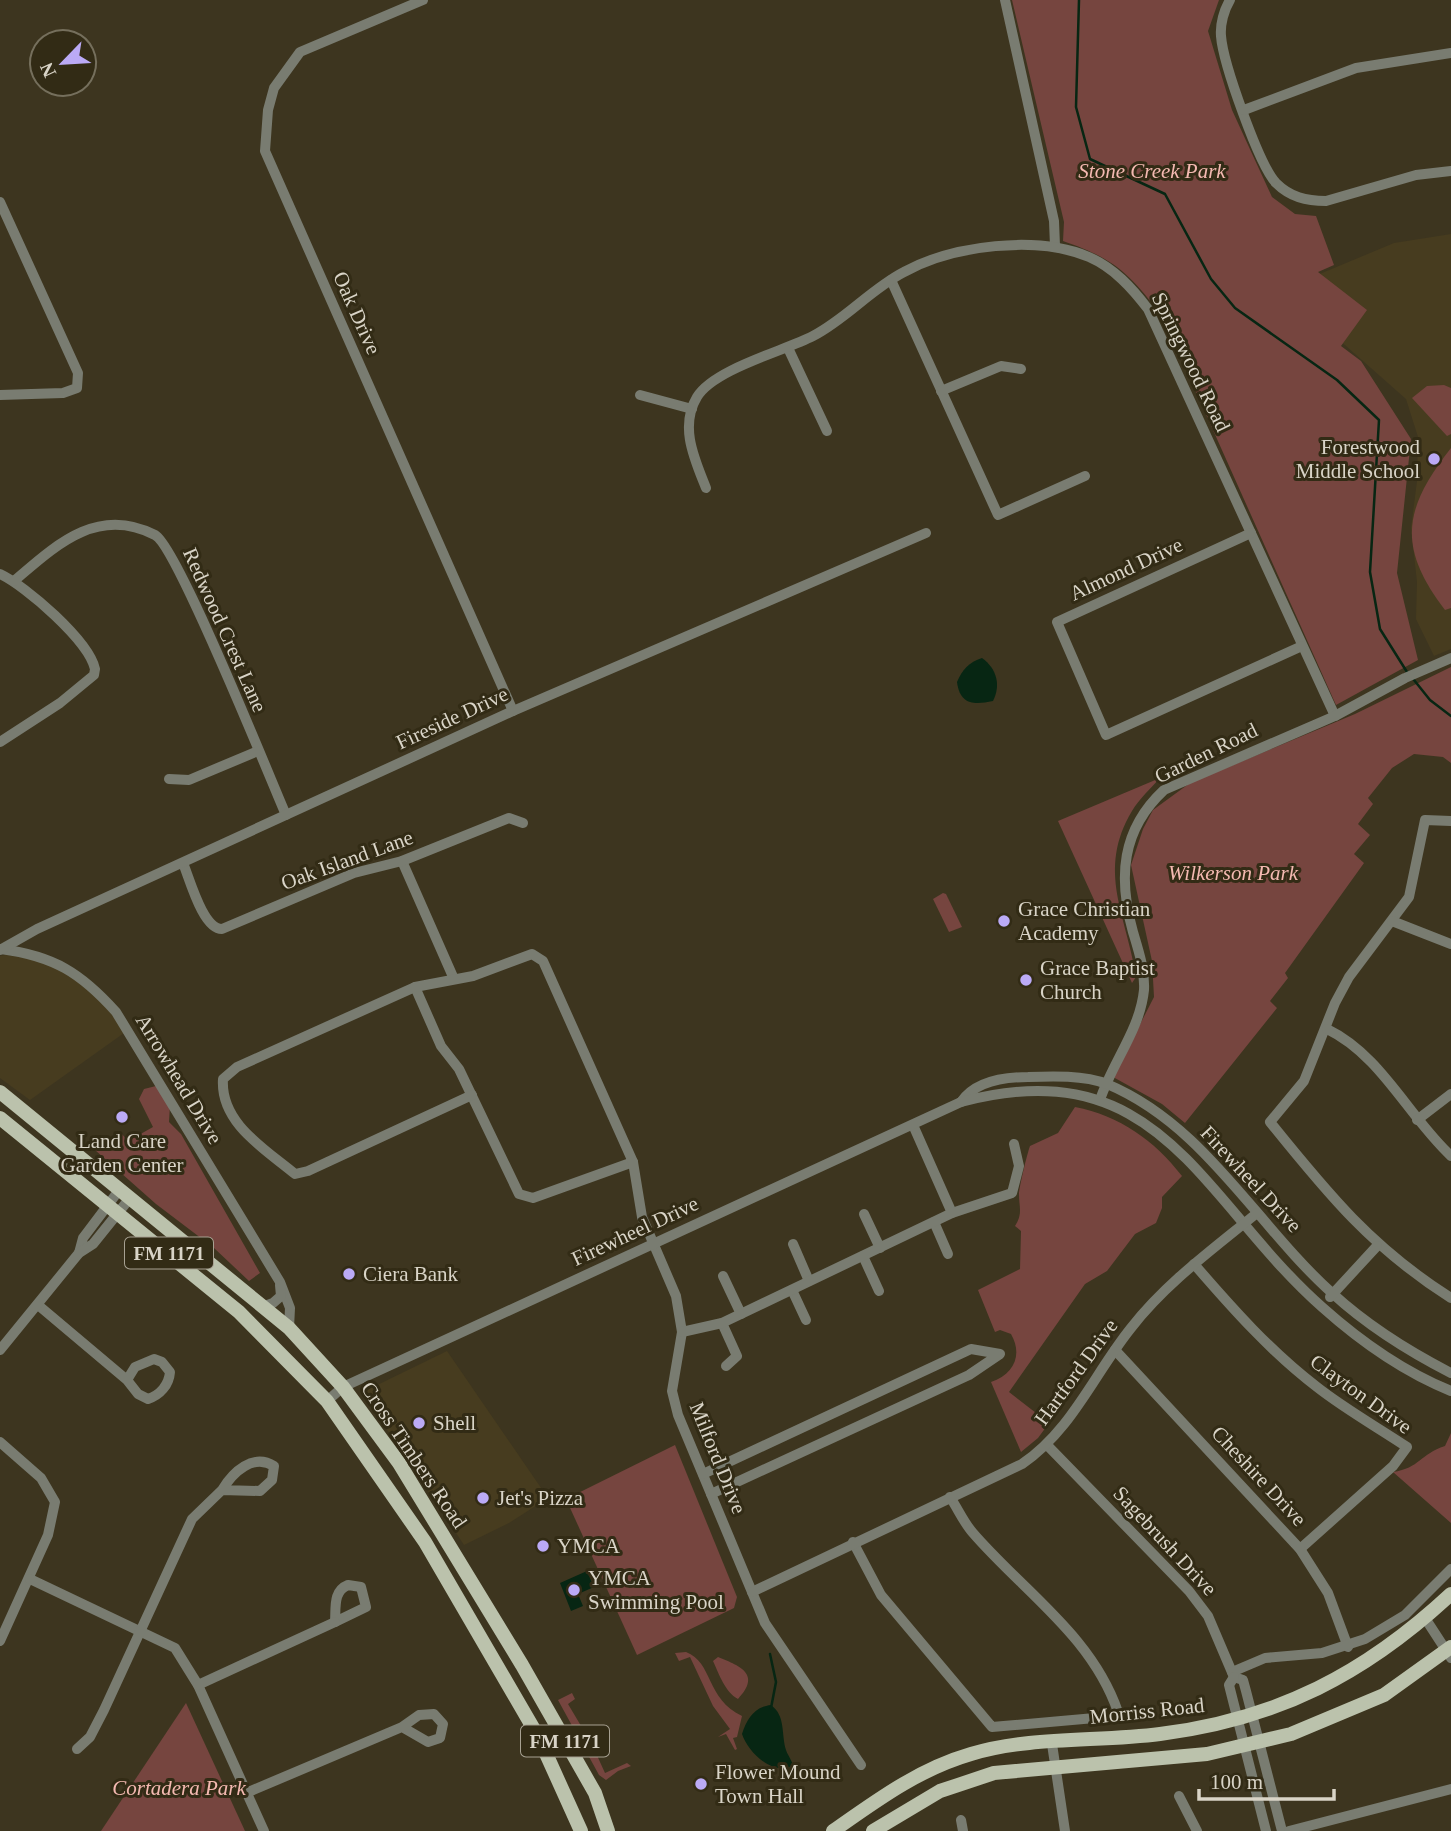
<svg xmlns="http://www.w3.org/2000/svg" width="1451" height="1831" font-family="'Times New Roman',serif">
	<rect width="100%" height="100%" fill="#3d351f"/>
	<g fill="#473c1f">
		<polygon points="1451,234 1451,649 1434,656 1416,619 1417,582 1411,528 1417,481 1418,437 1406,399 1337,338 1274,293 1394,243"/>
		<polygon points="6,955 31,959 67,971 107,1005 124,1033 30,1100 0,1078 0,956"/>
		<polygon points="447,1351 548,1498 509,1523 464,1545 366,1398 367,1390"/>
	</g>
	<g fill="#76453f">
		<path d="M1012,0H1219L1208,31L1232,110L1254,158L1272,197L1295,214L1316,216L1334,265L1318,272L1367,310L1341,346L1361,361L1411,439L1397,573L1418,660L1336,705L1162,316C1129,273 1115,259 1063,241L1064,222Z"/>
		<polygon points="1444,385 1451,388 1451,434 1447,436 1412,398 1427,386"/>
		<path d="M1451,448V608L1445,610C1397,547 1403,509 1451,448Z"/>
		<polygon points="1451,667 1451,763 1443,757 1414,754 1392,768 1368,798 1373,804 1358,824 1370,835 1354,854 1364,863 1285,973 1288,978 1270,1001 1277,1008 1185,1123 1162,1104 1113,1077 1154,997 1152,961 1131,865 1143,829 1153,810 1190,783 1355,714"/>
		<path d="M1160,778C1151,788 1139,799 1132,811C1096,871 1127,916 1136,977L1132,983L1058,821Z"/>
		<polygon points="943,893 946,894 962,927 949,932 933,899"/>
		<polygon points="156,1086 170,1105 169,1122 181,1134 260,1273 249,1281 214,1248 156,1204 95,1150 121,1133 128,1141 153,1127 139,1099 144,1089"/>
		<path d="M1075,1107C1120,1116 1154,1140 1182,1176L1162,1197V1208L1156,1223L1135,1234L1107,1271L1085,1284L1009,1392L1049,1423L1038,1438L1021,1452L991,1382C1014,1374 1023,1355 1011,1334L1000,1330L995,1332L978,1290L1020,1269L1021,1231L1015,1226C1023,1213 1019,1208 1019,1194C1019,1188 1027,1154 1030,1146L1058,1133Z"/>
		<path d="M1451,1433V1523L1393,1472C1420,1468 1420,1454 1445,1446Z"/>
		<polygon points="675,1445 737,1597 734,1608 637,1655 566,1499"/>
		<path d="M686,1652C713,1662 706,1699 742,1716L737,1737L733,1738L737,1749L735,1750L726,1734L718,1737L730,1729L713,1706L690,1657L679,1661L675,1653Z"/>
		<path d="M718,1657C737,1665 763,1673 738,1699C725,1692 719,1674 713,1661Z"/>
		<polygon points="572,1693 575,1699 568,1704 587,1736 594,1733 596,1736 590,1740 605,1773 627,1763 631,1766 618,1771 606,1780 599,1775 558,1700"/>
		<polygon points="186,1703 245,1831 101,1831"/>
	</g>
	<g fill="#072613">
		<path d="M982,658C997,669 1001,685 993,701C974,705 960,705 957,682C962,670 969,662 982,658Z"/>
		<polygon points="587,1571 594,1587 578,1594 583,1606 571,1611 560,1583"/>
		<path d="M771,1705C786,1716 781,1734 786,1750C788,1756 792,1760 793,1766C772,1776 748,1752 742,1734C747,1719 754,1707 771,1705Z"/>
	</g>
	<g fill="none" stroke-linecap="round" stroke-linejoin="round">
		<g stroke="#072613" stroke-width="2.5">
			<polyline points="1079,0 1076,107 1090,159 1165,194 1211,279 1235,308 1337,380 1379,420 1370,572 1380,629 1407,672"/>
			<polyline points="1414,680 1430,700 1451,716"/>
			<polyline points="770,1654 776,1682 771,1708"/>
		</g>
		<g stroke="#797c71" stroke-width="10">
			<polyline points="423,0 300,52 274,88 268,110 265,151 513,711"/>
			<polyline points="1005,0 1054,221 1055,246"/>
			<path d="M1230,0C1224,10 1220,24 1221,36C1223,63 1259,165 1276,183C1290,197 1306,201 1326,201L1416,175L1451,171"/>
			<polyline points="1244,110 1356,68 1451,53"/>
			<polyline points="0,202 78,373 77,388 63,393 0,395"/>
			<polyline points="891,280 998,515 1085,476"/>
			<polyline points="788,348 827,431"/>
			<polyline points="941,391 1001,366 1021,369"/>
			<polyline points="640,395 692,409"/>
			<path d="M706,488C695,460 679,427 697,397C714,369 784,351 813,336C846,319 871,289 904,272C953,245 1037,235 1089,257C1114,268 1132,288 1148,309L1335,716"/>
			<polyline points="1251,533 1057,622 1106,735 1302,646"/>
			<path d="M0,574C26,586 89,641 95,669L94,675L60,703L0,742"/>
			<path d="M14,581C55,546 97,505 155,535C177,546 269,776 286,815"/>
			<polyline points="169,779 189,780 258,751"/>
			<path d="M1451,821L1425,820L1409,897L1349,977L1335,1003L1304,1081L1270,1122C1328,1194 1372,1248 1451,1298"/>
			<polyline points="402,861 454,979"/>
			<path d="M183,863C190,880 203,929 222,929L354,873L402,861L509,818L523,823"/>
			<polyline points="1392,921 1451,944"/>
			<path d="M1,949C54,956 81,973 116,1012L280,1282L290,1308L289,1328"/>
			<polyline points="0,950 37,929 513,711 926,533"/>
			<polyline points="415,987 441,1046 459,1069 519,1194 533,1198 633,1162"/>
			<path d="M1327,1029C1381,1055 1408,1116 1451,1156"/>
			<path d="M472,1095L308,1171L295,1174C265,1149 220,1123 223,1079L237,1067L415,987L473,976L532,954L543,961L633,1162L642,1217L676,1296L682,1332L672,1391L678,1415L765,1623L861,1765"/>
			<path d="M1100,1100C1112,1063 1140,1030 1144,990C1145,970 1139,952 1133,932C1118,878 1121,830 1164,790L1335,716L1405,678L1451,658"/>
			<path d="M961,1102C975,1081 1004,1077 1028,1077C1052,1076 1084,1075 1107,1084C1205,1125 1256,1225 1332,1293C1368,1326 1408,1351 1451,1373"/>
			<polyline points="1417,1120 1451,1094"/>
			<polyline points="913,1125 952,1213"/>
			<polyline points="864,1214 880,1248"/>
			<polyline points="934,1222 948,1254"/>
			<polyline points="793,1244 809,1281"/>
			<polyline points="79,1253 83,1238 120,1189"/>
			<polyline points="863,1256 879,1291"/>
			<path d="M1194,1264C1232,1308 1271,1352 1317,1387C1345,1409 1377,1427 1407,1447L1393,1466L1300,1549"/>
			<polyline points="723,1276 741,1314"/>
			<polyline points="792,1290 806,1320"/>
			<polyline points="1330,1297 1377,1246"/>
			<path d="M38,1305L127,1380L138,1394L148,1399C160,1395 169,1385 170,1372L162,1362L154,1359L135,1367L127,1380"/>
			<polyline points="262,1307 273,1303 281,1296 280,1285"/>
			<polyline points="722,1323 737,1356 726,1366"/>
			<polyline points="682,1332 722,1323 952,1213 1012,1193 1019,1166 1014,1144"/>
			<polyline points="0,1350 79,1253 93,1244 130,1198"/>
			<polyline points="1115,1350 1300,1549 1328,1593 1348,1647"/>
			<path d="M327,1401L343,1387L961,1102C1161,1049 1200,1199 1322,1307C1360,1341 1404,1372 1451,1391"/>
			<polyline points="0,1442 41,1478 55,1502 48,1535 0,1641"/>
			<polyline points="1047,1445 1189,1591 1208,1616 1234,1677 1243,1680 1246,1691 1282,1831"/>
			<polyline points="703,1474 971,1349 1000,1354 969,1375 711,1494"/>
			<path d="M853,1542L881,1595L992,1727L1106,1717L1118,1712C1092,1636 1024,1592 973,1533C964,1523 958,1509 950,1497"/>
			<polyline points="30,1579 175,1648 198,1685 264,1831"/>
			<path d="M348,1585L361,1587L366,1607L335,1622C336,1607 333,1591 348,1585Z"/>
			<path d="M752,1592L1022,1464C1072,1430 1094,1374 1131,1328C1166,1283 1213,1249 1257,1213"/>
			<polyline points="1425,1618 1451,1658"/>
			<polyline points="1232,1672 1265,1658 1322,1653 1365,1639 1405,1615 1451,1569"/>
			<polyline points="1234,1677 1229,1685 1266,1831"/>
			<polyline points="198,1685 335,1622"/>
			<polyline points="1052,1744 1065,1831"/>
			<path d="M77,1749L90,1737L104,1710L192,1519L222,1490L260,1491L272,1480L274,1466C253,1453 233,1472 222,1490"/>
			<polyline points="246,1793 402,1727 428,1742 440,1738 443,1724 434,1714 419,1715 402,1727"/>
			<polyline points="1179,1796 1197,1831"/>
			<polyline points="961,1820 963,1831"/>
			<polyline points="1289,1831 1451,1789"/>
		</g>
		<g stroke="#bbc2ac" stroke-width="14">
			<polyline points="0,1092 289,1328 343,1387 399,1463 522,1665 595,1793 608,1831"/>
			<polyline points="0,1118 239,1312 327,1401 425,1542 539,1738 581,1831"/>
			<path d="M833,1831C877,1800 919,1769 971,1754C1030,1736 1099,1742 1160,1734C1278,1719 1365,1674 1451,1594"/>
			<polyline points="873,1831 940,1791 994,1773 1207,1754 1291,1734 1384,1695 1451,1647"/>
		</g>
	</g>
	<g fill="#bbaaf6" stroke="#322b15" stroke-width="2.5">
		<circle cx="1434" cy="459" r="7"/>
		<circle cx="1004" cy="921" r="7"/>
		<circle cx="1026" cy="980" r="7"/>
		<circle cx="122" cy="1117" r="7"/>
		<circle cx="349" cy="1274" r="7"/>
		<circle cx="419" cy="1423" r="7"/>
		<circle cx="483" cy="1498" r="7"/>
		<circle cx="543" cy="1546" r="7"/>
		<circle cx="574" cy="1590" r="7"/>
		<circle cx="701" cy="1784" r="7"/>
	</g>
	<g text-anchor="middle" stroke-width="6" stroke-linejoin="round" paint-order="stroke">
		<g fill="#322b15" stroke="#a7a192" stroke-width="2">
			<rect x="125" y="1237.5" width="88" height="31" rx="5"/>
			<rect x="521" y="1725.5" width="88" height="31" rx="5"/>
		</g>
		<g font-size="19" font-weight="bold" fill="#d9d4c7">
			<text x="169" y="1260">FM 1171</text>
			<text x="565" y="1748">FM 1171</text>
		</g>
		<g font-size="21" font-style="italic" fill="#f4b9b1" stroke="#322b15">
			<text x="1152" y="178">Stone Creek Park</text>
			<text x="1233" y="880">Wilkerson Park</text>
			<text x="179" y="1795">Cortadera Park</text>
		</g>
		<g font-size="21" fill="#d9d4c7" stroke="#322b15">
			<text transform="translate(357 313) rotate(66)" y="7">Oak Drive</text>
			<text transform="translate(1191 362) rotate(64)" y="7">Springwood Road</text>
			<text transform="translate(1126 569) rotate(-25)" y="7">Almond Drive</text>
			<text transform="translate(225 630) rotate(66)" y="7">Redwood Crest Lane</text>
			<text transform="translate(452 718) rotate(-25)" y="7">Fireside Drive</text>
			<text transform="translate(1206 753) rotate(-26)" y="7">Garden Road</text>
			<text transform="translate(347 860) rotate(-20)" y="7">Oak Island Lane</text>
			<text transform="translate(179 1079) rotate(59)" y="7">Arrowhead Drive</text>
			<text transform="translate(1251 1179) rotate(47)" y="7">Firewheel Drive</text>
			<text transform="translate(635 1231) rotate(-25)" y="7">Firewheel Drive</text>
			<text transform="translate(1076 1372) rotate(-54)" y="7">Hartford Drive</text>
			<text transform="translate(1361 1394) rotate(36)" y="7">Clayton Drive</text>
			<text transform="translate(414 1455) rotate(56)" y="7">Cross Timbers Road</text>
			<text transform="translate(718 1458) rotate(68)" y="7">Milford Drive</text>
			<text transform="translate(1259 1476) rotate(47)" y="7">Cheshire Drive</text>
			<text transform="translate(1165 1541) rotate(47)" y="7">Sagebrush Drive</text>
			<text transform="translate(1147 1711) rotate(-6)" y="7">Morriss Road</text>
		</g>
		<g font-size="21" fill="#d9d4c7" stroke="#322b15" text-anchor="start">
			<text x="1420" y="454" text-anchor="end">Forestwood<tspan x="1420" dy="24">Middle School</tspan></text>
			<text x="1018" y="916">Grace Christian<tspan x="1018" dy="24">Academy</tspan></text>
			<text x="1040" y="975">Grace Baptist<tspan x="1040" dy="24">Church</tspan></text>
			<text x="122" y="1148" text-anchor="middle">Land Care<tspan x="122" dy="24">Garden Center</tspan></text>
			<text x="363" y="1281">Ciera Bank</text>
			<text x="433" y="1430">Shell</text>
			<text x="497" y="1505">Jet's Pizza</text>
			<text x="557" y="1553">YMCA</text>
			<text x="588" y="1585">YMCA<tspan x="588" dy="24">Swimming Pool</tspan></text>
			<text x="715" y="1779">Flower Mound<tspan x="715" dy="24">Town Hall</tspan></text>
		</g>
	</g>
	<g transform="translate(63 63) rotate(245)"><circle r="33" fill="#322b15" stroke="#756f5c" stroke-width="2"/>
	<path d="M0-5L12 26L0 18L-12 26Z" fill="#bbaaf6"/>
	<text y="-10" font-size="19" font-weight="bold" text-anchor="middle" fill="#d9d4c7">N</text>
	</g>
	<path d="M1199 1789v10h135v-10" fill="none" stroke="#d9d4c7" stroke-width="3.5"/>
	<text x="1210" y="1789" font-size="21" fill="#d9d4c7" stroke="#322b15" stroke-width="5" paint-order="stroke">100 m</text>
</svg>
